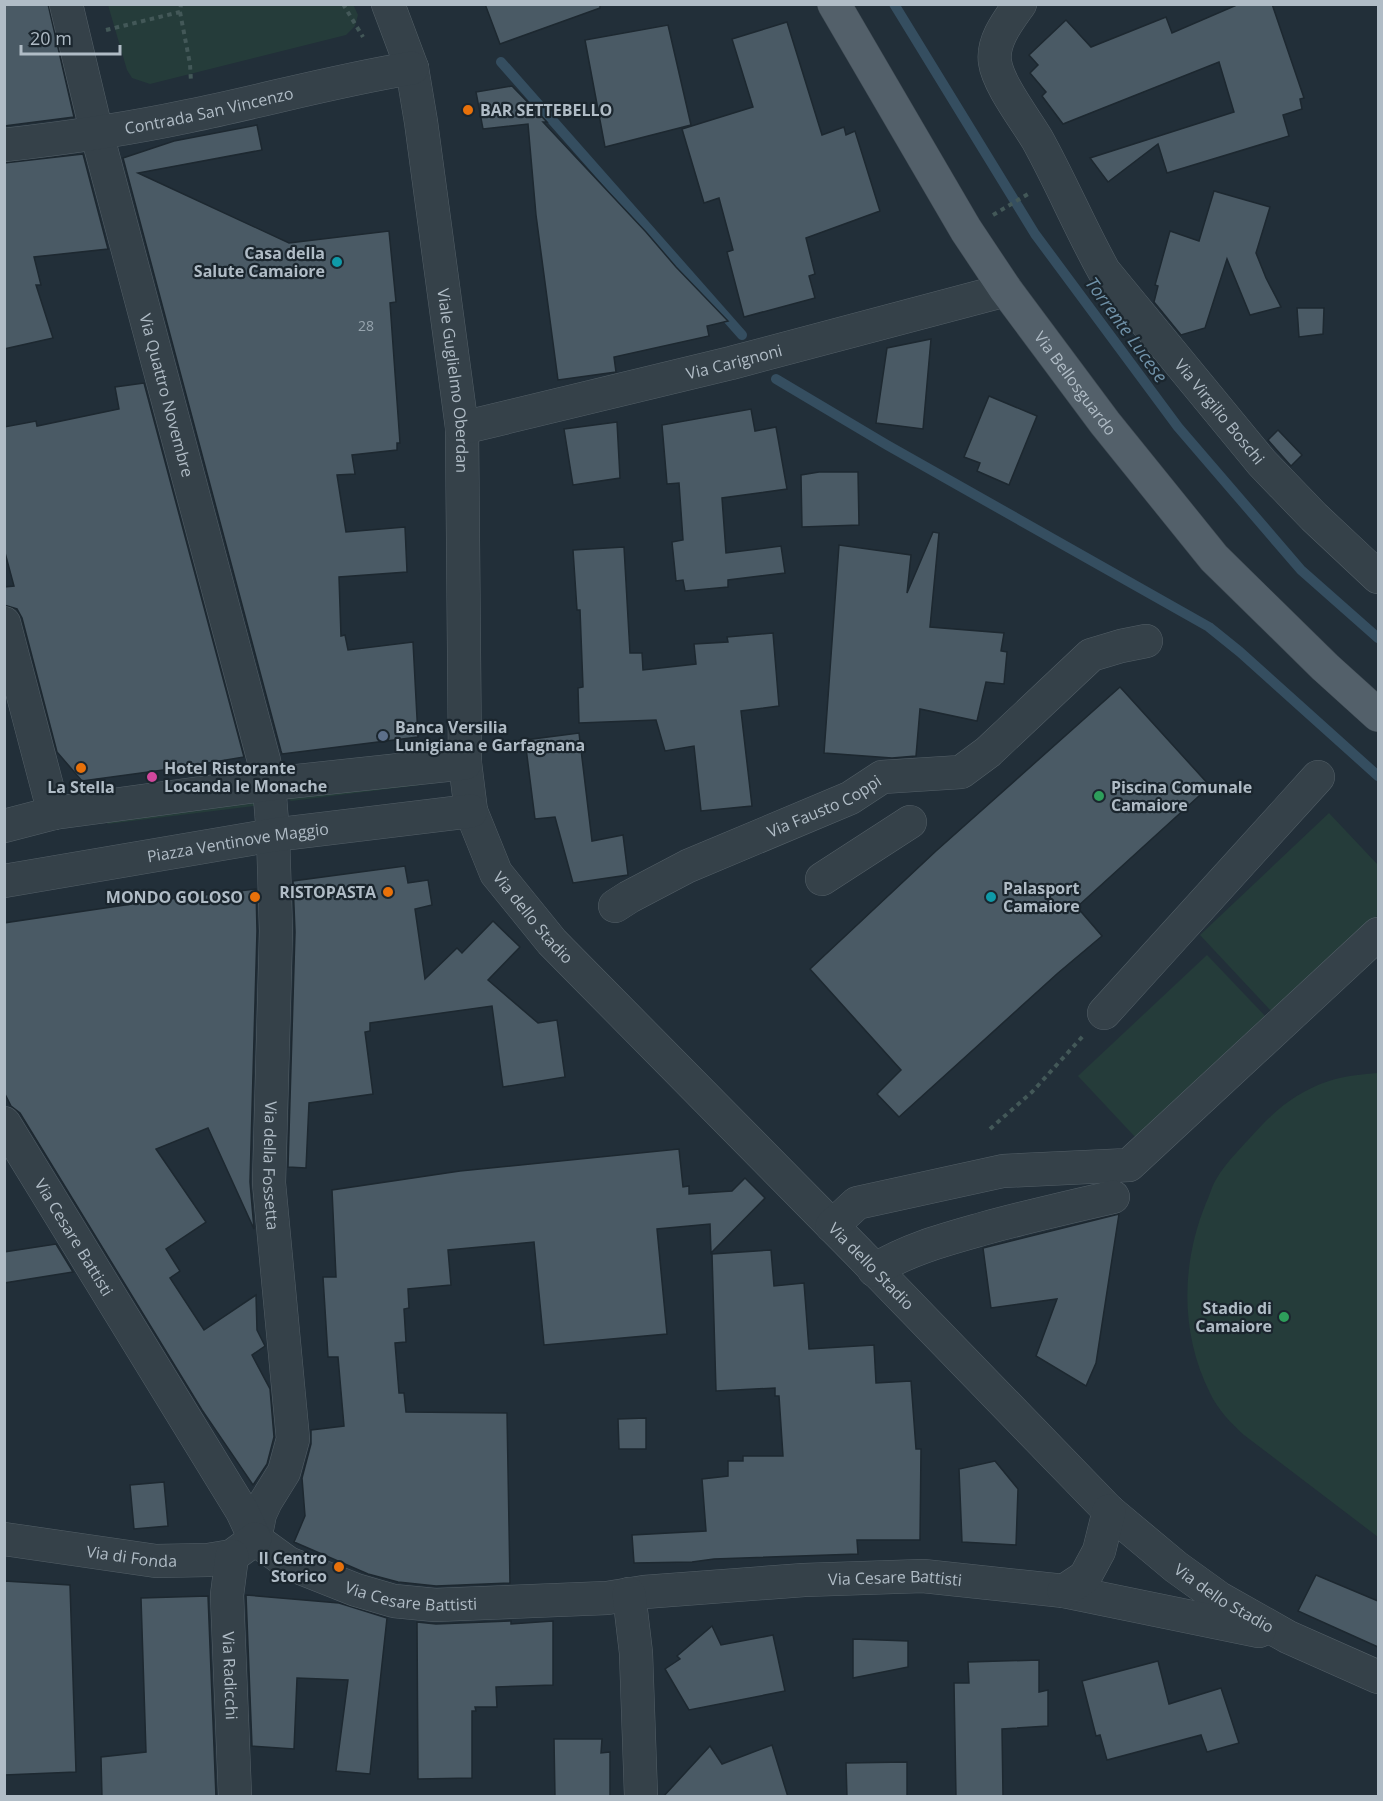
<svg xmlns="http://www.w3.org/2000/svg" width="1383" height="1801" font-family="'Open Sans',sans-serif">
	<rect width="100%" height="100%" fill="#222f39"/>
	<g fill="#253c3a">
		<polygon points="353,4 358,15 355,26 346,35 150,84 132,78 127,70 108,5"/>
		<polygon points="427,779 421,785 291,801 286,797"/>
		<polygon points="255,797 258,803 254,806 108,824 103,820"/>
		<polygon points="1329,813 1378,865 1378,915 1272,1012 1200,935"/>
		<polygon points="1207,955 1267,1018 1137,1139 1078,1076"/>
		<path d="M1378,1073V1537L1244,1435C1231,1423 1218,1410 1210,1393C1180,1333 1181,1264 1206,1203C1210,1195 1212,1185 1217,1178C1225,1164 1238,1151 1249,1139C1272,1113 1295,1092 1329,1081C1344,1076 1363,1074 1378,1073Z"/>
	</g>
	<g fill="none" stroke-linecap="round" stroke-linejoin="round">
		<g stroke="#354e60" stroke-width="10">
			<polyline points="894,4 1035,234 1178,427 1301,570 1378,638"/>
			<polyline points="501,62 742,335"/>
			<polyline points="776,379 887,445 1209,627 1240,652 1378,776"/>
		</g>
	</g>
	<g fill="#4a5a65" stroke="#1d2830" stroke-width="1.5">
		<polygon points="4,4 48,4 74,117 4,126"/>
		<polygon points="485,4 600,4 600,8 500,44"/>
		<polygon points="1239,4 1272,4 1304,98 1300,99 1302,109 1283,115 1289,136 1167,173 1158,144 1108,182 1090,158 1234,112 1219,62 1063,124 1042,96 1046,92 1030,73 1038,65 1029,55 1066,20 1091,47 1166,17 1172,33"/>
		<polygon points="787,22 822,135 844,127 846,135 855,131 880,211 806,238 815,274 809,276 815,298 744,317 727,252 733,250 719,198 704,203 682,129 753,107 732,39"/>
		<polygon points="668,25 691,125 605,147 585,40"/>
		<polygon points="512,86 547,122 543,122 646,232 676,267 728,321 707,326 709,336 614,357 616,372 558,380 536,215 528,124 483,129 476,92"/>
		<polygon points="257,125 262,150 138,173 289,243 389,231 396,302 390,303 400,443 397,443 397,450 352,455 355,474 337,475 346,532 405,527 407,572 339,577 341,636 345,635 348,650 413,642 418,737 282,754 281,751 123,158 174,141"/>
		<polygon points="83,154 108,249 34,257 41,285 36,285 53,338 4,349 4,163"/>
		<polygon points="1214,191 1270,207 1256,253 1266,278 1281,307 1250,315 1227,259 1205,328 1181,335 1154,302 1158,286 1155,285 1170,231 1199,241"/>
		<polygon points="1297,308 1324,308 1323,334 1299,337"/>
		<polygon points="931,339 923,429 876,423 887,348"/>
		<polygon points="144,383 244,757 178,768 82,781 57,752 22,618 17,609 4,605 4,587 14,586 4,549 4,427 36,421 37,426 119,409 115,387"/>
		<polygon points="989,396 1037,416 1009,485 977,471 980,463 964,457"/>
		<polygon points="751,409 755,431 776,427 787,489 722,498 726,553 781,546 785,573 728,580 728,587 685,591 683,580 676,581 672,542 683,540 679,483 667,484 662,425"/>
		<polygon points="617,422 620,478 573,485 564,429"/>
		<polygon points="1278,430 1302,455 1291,466 1268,440"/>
		<polygon points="819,472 858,472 859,525 802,527 801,475"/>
		<polygon points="933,532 939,533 930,627 1004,633 1001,651 1007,652 1004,684 986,682 977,721 920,709 916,756 892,758 824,753 839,545 911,555 907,593"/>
		<polygon points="624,547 630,653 642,653 643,670 696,664 694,644 728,642 727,637 773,633 779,706 741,711 752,806 701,811 694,746 665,751 656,720 579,723 578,688 583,687 580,610 577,610 573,550"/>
		<polygon points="1120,687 1210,786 1077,907 1102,936 1058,973 899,1117 877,1094 901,1070 810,969 936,851"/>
		<polygon points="579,733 592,841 623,835 628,875 573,883 555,817 535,819 525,740"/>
		<polygon points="405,866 408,883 428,880 432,905 415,909 425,979 457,948 462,953 493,921 520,947 488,980 538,1023 557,1020 565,1077 503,1087 492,1006 370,1023 370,1031 365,1032 373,1094 309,1103 306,1168 288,1167 295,932 293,881"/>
		<polygon points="256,889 257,931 250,1182 254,1229 208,1128 156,1149 206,1222 166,1249 180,1271 170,1278 204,1330 256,1295 257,1330 265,1346 252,1355 270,1389 274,1437 267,1464 253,1485 202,1410 20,1113 11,1106 4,1092 4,923 152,901"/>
		<polygon points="679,1149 683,1187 689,1186 689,1194 732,1191 745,1178 765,1198 711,1253 710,1224 657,1229 667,1334 544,1345 534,1242 448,1250 451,1285 408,1289 409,1308 404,1309 406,1342 395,1343 399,1393 404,1393 406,1412 507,1413 510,1583 436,1586 398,1582 368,1574 294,1542 305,1516 302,1478 311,1444 311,1430 344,1426 338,1357 328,1357 323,1277 336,1277 332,1190 460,1171"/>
		<polygon points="1119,1214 1096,1363 1086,1386 1036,1356 1057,1299 991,1308 983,1248"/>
		<polygon points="56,1244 73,1272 4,1283 4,1252"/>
		<polygon points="771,1250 774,1286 804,1283 809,1349 874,1345 876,1383 911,1381 916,1449 921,1449 920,1540 857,1540 858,1554 714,1559 692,1562 634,1563 632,1535 706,1531 702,1479 728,1476 728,1461 743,1461 743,1456 783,1456 779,1396 775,1396 775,1388 716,1391 712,1254"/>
		<polygon points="646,1418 646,1449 619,1449 618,1419"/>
		<polygon points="995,1461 1018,1489 1016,1545 962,1542 959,1469"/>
		<polygon points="164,1482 168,1526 134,1529 130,1485"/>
		<polygon points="1316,1575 1378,1601 1378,1647 1298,1611"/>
		<polygon points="4,1581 70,1585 76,1772 4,1775"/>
		<polygon points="246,1595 339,1603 387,1618 370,1774 336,1771 348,1680 297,1678 294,1749 252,1746"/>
		<polygon points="208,1596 216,1797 102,1797 101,1757 146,1752 141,1598"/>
		<polygon points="511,1621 511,1624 553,1621 553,1685 496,1687 497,1707 475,1707 476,1711 472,1711 472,1778 418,1779 417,1622 436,1624"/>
		<polygon points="712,1626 721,1645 773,1635 785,1691 689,1710 665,1669 680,1659 677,1656"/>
		<polygon points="853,1639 908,1641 908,1667 853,1678"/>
		<polygon points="1039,1660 1039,1692 1048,1690 1048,1726 1002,1729 1003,1797 956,1797 954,1683 969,1683 968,1662"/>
		<polygon points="1158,1661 1169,1704 1221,1688 1239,1743 1207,1752 1201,1735 1107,1760 1100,1735 1096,1736 1082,1681"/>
		<polygon points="554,1739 602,1739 601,1753 610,1752 610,1797 555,1797"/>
		<polygon points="772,1745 788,1797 663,1797 710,1746 722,1764"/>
		<polygon points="907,1762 907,1797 847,1797 846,1763"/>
	</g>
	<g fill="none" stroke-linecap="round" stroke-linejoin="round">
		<g stroke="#535f67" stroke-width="34">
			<g id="minor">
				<path id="s1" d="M66,4L97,134L264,761L269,784L273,835L276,931L269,1183L293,1439L284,1472L266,1501L260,1514L255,1539"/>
				<path id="s2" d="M388,4L412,68L421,122L462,428L465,763L471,811L496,873L552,942L857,1251L1109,1511L1176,1567L1219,1598L1288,1637L1378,1677"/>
				<path id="s3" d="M1020,4C1008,21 992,41 995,62C998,84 1025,119 1037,139C1061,182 1080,228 1104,271L1262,463L1314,517L1378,577"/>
				<path id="s4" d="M4,145C67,138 128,129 189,116C263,101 337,80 412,68"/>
				<path id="s5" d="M462,428L731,363L1006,290"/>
				<polyline points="4,623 54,813"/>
				<polyline points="4,826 54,813 269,784 465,763"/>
				<polyline points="822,879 910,822"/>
				<path id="s6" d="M4,881L273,835L471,811"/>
				<path id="s7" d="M615,906L629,897L688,866L850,798L882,777L961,772L988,752L1091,655L1121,646L1146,641"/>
				<polyline points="1104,1013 1318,777"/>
				<path id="s8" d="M4,1123L242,1511L255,1539L288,1563L356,1590L394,1601L435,1605L607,1598L644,1592L804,1580L923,1576L1064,1591L1259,1631"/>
				<polyline points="832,1226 857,1203 1003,1171 1129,1165 1378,934"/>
				<path d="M874,1270C909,1249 943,1240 982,1229C1026,1217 1069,1207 1113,1197"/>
				<path id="s9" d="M4,1539L156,1561L208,1560L232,1556L255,1539"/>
				<path id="s10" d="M232,1556L227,1595L235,1796"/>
				<polyline points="1064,1591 1085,1577 1099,1551 1109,1511"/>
				<polyline points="629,1594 636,1653 641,1796"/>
			</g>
		</g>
		<g stroke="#3f4a53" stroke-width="34">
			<g id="major">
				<path id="s11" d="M834,4L966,230L1006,290L1105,423L1214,558L1325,667L1378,715"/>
			</g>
		</g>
		<g stroke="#435858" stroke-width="4" stroke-dasharray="4.5 4.5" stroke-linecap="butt">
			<polyline points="343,4 363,37"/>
			<polyline points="180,12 190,64 191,82"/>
			<polyline points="106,30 180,12 181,4"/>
			<polyline points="993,215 1028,194"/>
			<polyline points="990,1129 1032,1092 1083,1036"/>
		</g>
		<use href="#minor" stroke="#354149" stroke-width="33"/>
		<use href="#major" stroke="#53606a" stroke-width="33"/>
	</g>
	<g fill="#e8710a" stroke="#1b262e" stroke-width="2">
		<circle cx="468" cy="110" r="6"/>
		<circle cx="81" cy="768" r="6"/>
		<circle cx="388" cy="892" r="6"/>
		<circle cx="255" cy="897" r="6"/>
		<circle cx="339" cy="1567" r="6"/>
	</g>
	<g fill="#0f9aa8" stroke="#1b262e" stroke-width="2">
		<circle cx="337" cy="262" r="6"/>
		<circle cx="991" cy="897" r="6"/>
	</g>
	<circle fill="#5c6f8a" stroke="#1b262e" stroke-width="2" cx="383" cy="736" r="6"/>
	<circle fill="#d1479c" stroke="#1b262e" stroke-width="2" cx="152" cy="777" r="6"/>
	<g fill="#2e9e5b" stroke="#1b262e" stroke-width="2">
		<circle cx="1099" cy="796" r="6"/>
		<circle cx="1284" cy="1317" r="6"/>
	</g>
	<g text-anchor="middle" stroke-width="4.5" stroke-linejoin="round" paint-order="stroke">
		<g font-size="14" fill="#96a4ae">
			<text x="366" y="331">28</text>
		</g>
		<g font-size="16" font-weight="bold" fill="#b0bcc6" stroke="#1b262e" text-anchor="start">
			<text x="480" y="116">BAR SETTEBELLO</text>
			<text x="325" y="259" text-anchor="end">Casa della<tspan x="325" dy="18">Salute Camaiore</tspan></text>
			<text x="395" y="733">Banca Versilia<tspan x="395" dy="18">Lunigiana e Garfagnana</tspan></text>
			<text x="164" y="774">Hotel Ristorante<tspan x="164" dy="18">Locanda le Monache</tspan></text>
			<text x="81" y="793" text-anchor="middle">La Stella</text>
			<text x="1111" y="793">Piscina Comunale<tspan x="1111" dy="18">Camaiore</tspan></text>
			<text x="1003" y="894">Palasport<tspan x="1003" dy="18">Camaiore</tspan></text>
			<text x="376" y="898" text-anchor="end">RISTOPASTA</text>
			<text x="243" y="903" text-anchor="end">MONDO GOLOSO</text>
			<text x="1272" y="1314" text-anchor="end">Stadio di<tspan x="1272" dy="18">Camaiore</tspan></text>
			<text x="327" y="1564" text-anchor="end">Il Centro<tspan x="327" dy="18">Storico</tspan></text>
		</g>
		<g font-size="16" fill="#b0bcc6" stroke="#1b262e">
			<text dy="6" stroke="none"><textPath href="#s4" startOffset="208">Contrada San Vincenzo</textPath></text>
			<text dy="6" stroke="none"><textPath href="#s5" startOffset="280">Via Carignoni</textPath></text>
			<text dy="6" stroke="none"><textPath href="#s2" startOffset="384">Viale Guglielmo Oberdan</textPath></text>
			<text dy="6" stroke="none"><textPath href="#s11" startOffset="450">Via Bellosguardo</textPath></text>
			<text dy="6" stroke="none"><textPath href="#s1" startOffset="404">Via Quattro Novembre</textPath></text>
			<text dy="6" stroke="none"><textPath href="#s3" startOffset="483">Via Virgilio Boschi</textPath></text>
			<text dy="6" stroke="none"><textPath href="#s7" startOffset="232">Via Fausto Coppi</textPath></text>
			<text dy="6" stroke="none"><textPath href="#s6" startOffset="237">Piazza Ventinove Maggio</textPath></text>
			<text dy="6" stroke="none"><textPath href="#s2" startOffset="940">Via dello Stadio</textPath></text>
			<text dy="6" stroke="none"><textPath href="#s1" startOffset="1188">Via della Fossetta</textPath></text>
			<text dy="6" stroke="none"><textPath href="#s8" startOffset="134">Via Cesare Battisti</textPath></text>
			<text dy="6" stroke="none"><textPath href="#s2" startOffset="1426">Via dello Stadio</textPath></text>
			<text dy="6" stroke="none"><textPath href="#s9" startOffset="129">Via di Fonda</textPath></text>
			<text dy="6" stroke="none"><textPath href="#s8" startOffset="1142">Via Cesare Battisti</textPath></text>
			<text dy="6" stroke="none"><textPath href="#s8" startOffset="656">Via Cesare Battisti</textPath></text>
			<text dy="6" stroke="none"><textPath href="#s2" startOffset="1912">Via dello Stadio</textPath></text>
			<text dy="6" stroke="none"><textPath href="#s10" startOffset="120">Via Radicchi</textPath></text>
		</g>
		<g font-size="18" font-style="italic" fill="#7092a9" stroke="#1b262e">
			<text transform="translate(1126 330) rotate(54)" y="6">Torrente Lucese</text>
		</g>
	</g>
	<rect width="1383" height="1801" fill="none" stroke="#b0bcc6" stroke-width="12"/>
	<path d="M21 45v9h99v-9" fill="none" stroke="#b0bcc6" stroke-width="3"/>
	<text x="30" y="45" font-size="18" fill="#b0bcc6" stroke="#1b262e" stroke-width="4.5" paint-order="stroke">20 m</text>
</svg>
